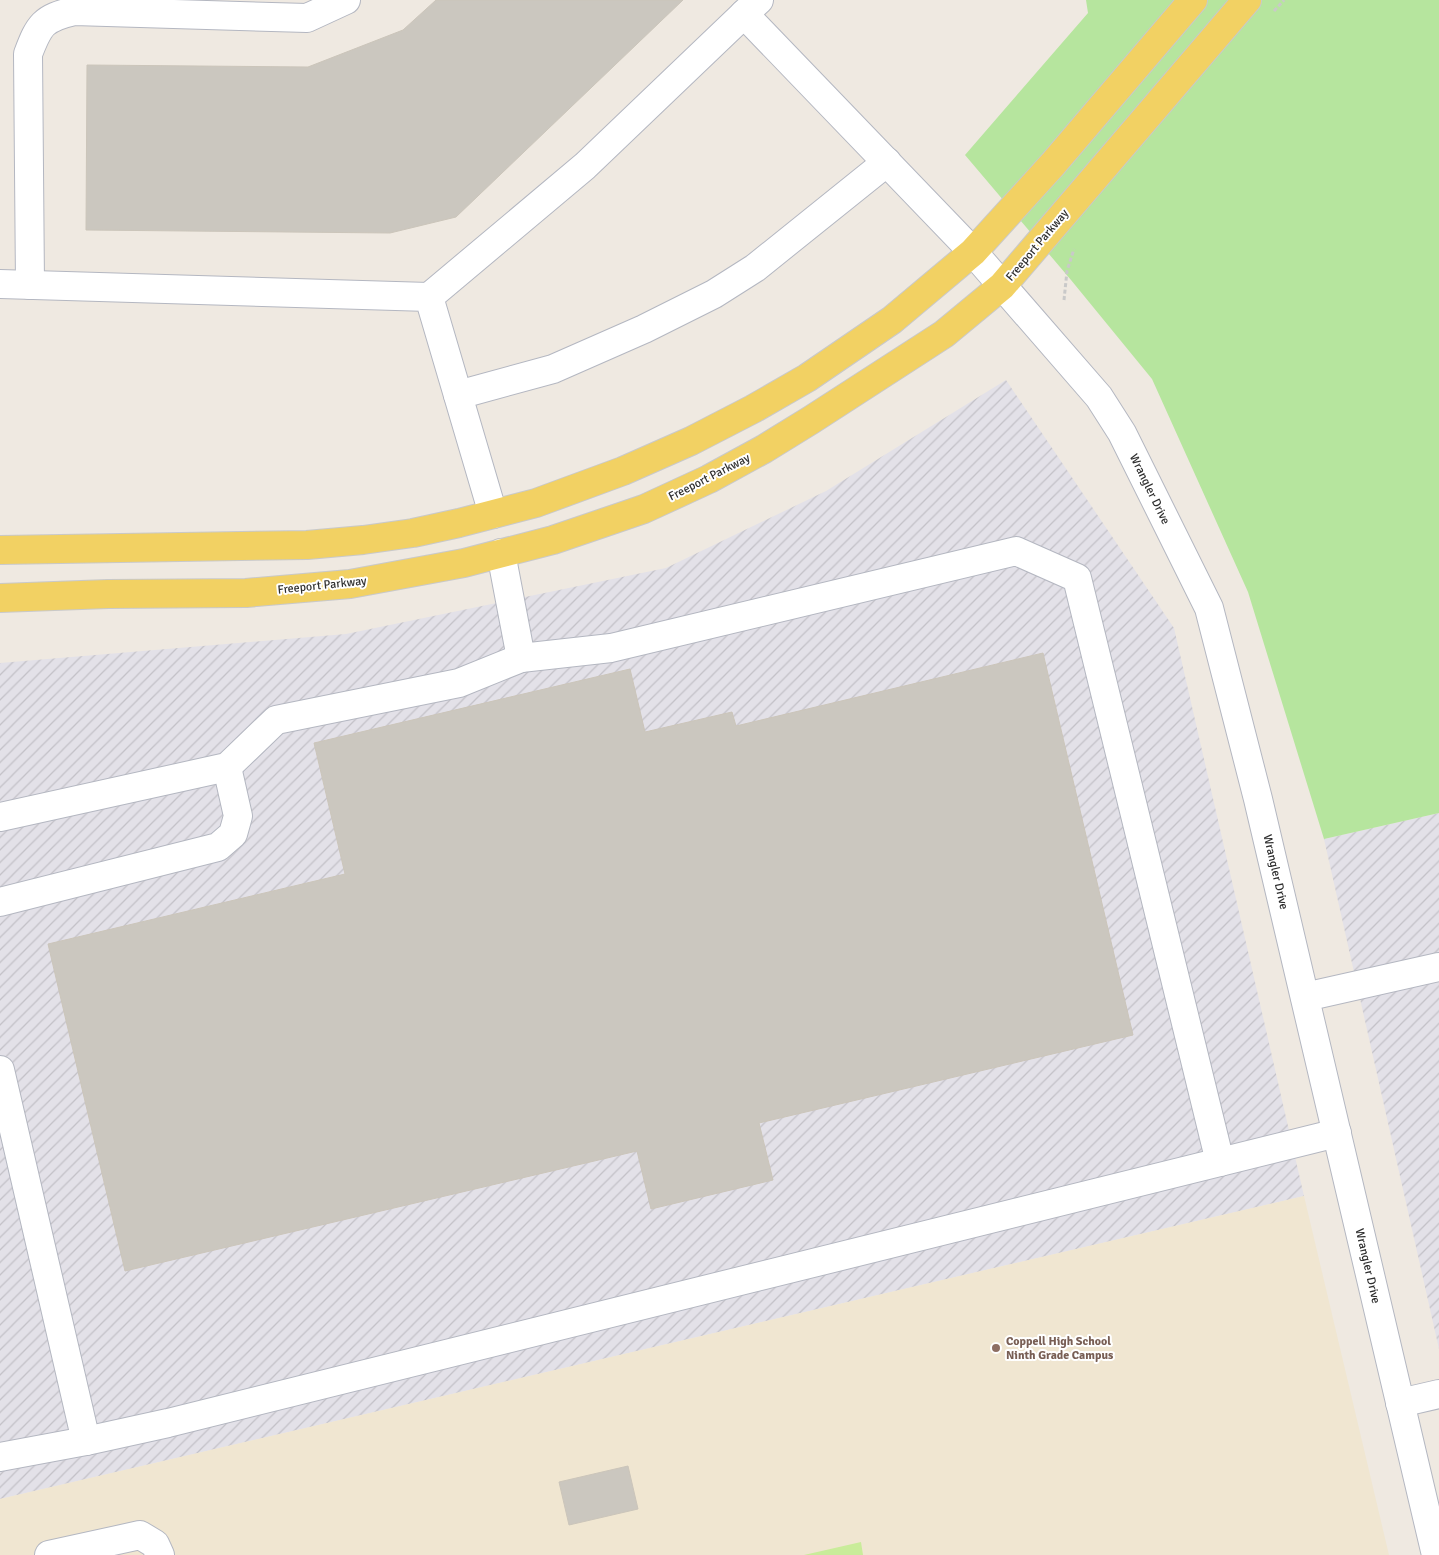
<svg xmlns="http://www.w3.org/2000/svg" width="1439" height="1555" font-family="Signika,sans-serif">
	<defs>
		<pattern id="industrial-furrows" width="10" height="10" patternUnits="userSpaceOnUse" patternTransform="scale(1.25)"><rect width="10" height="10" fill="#e3e1e8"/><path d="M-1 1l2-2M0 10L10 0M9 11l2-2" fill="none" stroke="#c3c1c7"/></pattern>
	</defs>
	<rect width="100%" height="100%" fill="#efe9e1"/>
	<g fill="url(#industrial-furrows)">
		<polygon points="1006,380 1174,628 1304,1196 0,1499 0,663 346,634 666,568 826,491"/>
		<polygon points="1439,813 1439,1349 1324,839"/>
	</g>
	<polygon fill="#f0e6d1" points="1304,1196 1389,1555 0,1555 0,1499"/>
	<polygon fill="#b6e59e" points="1086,0 1439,0 1439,813 1324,839 1248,592 1152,379 1071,280 965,155 1088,13"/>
	<polygon fill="#c9ec9a" points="861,1542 863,1555 804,1555"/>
	<g fill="#cbc7bf" stroke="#cbc5ba">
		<polygon points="436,0 683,0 456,217 390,233 86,230 87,65 308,67 403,30"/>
		<polygon points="1043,653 1133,1035 759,1123 773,1180 651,1209 637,1151 125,1271 48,944 345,874 314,743 630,669 645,732 732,712 736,726"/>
		<polygon points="628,1466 638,1509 569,1525 559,1482"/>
	</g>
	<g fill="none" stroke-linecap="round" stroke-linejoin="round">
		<g stroke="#b4b7c1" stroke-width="30">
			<g id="minor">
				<polyline points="759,0 744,14 973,252 1099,397 1122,433 1209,608 1258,799 1436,1555"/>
				<polyline points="0,284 429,297 493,514"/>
				<path d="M30,285L28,54C39,25 43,18 74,11L307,18L346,0"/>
				<polyline points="429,297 585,166 744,14"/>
				<polyline points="458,395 553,369 644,329 714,294 755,268 887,162"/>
				<polyline points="521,658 611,648 1016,551 1077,578 1220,1162"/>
				<polyline points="0,817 227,767 276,720 459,683 521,658 501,553"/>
				<polyline points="0,902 218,847 233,834 238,816 227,767"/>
				<polyline points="1305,997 1439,967"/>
				<polyline points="0,1070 86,1441"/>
				<polyline points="1400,1403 1439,1394"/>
				<polyline points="0,1457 86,1441 168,1423 1337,1133"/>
				<polyline points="49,1555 140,1535 155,1544 160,1555"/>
			</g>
		</g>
		<g stroke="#c9c9c9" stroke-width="30">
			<g id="major">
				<polyline points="0,550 307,545 363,540 413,533 459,523 536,503 623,471 691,441 753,409 807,378 892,320 973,252 1053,164 1193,0"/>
				<polyline points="0,598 108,594 246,593 350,584 464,563 553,540 644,509 709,479 764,449 811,420 944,334 1002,286 1247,0"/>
			</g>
		</g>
		<g stroke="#c9c9c9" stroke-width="3" stroke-dasharray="4 2.5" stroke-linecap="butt">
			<polyline points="1274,11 1284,0"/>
			<polyline points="1064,300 1067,271 1074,249"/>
		</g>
		<use href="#minor" stroke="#fff" stroke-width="28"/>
		<use href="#major" stroke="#f2d163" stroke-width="28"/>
	</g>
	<circle fill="#8d6e63" stroke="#fff" stroke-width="2" cx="996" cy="1348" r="5"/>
	<g text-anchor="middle" stroke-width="4" stroke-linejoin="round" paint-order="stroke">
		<g font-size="12" fill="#2e2e2e" stroke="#fff">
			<text transform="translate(1037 245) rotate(-50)" y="4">Freeport Parkway</text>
			<text transform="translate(709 477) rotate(-27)" y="4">Freeport Parkway</text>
			<text transform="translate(1150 489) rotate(64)" y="4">Wrangler Drive</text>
			<text transform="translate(322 585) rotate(-6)" y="4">Freeport Parkway</text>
			<text transform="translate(1276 872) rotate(77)" y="4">Wrangler Drive</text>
			<text transform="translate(1368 1266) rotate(77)" y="4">Wrangler Drive</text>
		</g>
		<g font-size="12" font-weight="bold" fill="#785e54" stroke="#fff" text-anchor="start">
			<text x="1006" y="1345">Coppell High School<tspan x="1006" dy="14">Ninth Grade Campus</tspan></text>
		</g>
	</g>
</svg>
